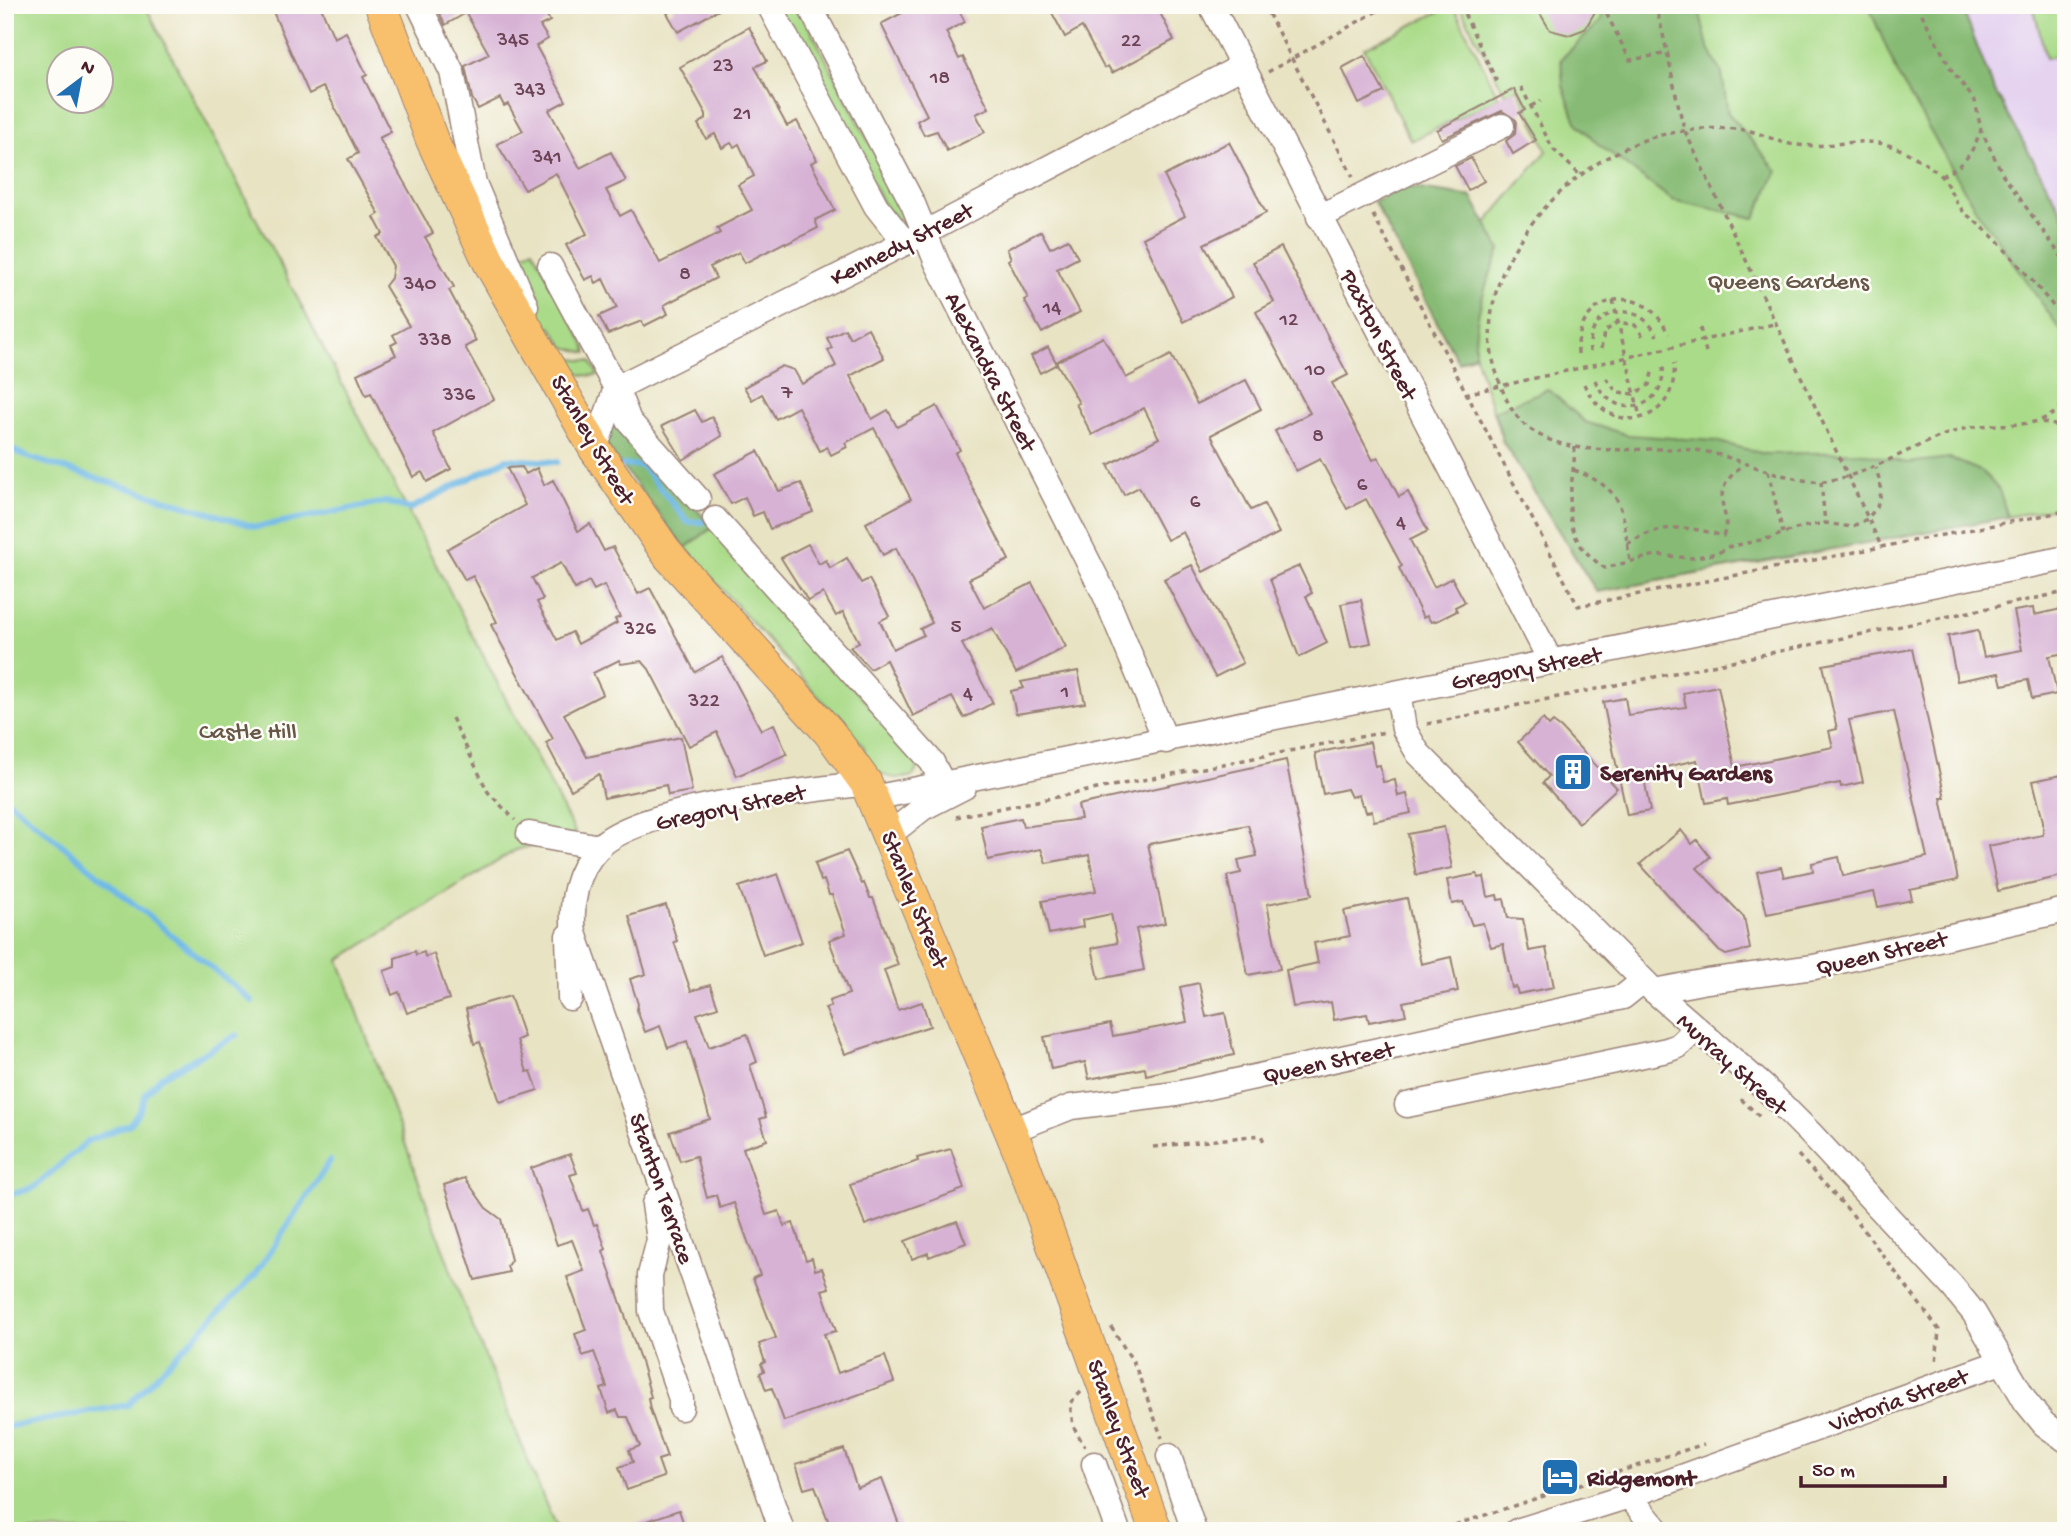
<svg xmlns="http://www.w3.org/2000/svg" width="2071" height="1536" font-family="'Gochi Hand',sans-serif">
	<rect width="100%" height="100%" fill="#fdfcf7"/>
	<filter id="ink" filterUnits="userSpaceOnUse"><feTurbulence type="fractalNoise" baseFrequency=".0143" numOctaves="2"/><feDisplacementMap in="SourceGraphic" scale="14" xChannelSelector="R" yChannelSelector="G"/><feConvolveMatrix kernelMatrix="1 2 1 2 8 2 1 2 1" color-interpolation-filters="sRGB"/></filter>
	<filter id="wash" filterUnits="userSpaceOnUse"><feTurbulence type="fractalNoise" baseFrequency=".00686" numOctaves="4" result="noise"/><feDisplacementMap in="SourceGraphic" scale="28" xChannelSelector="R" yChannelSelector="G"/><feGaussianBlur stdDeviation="1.57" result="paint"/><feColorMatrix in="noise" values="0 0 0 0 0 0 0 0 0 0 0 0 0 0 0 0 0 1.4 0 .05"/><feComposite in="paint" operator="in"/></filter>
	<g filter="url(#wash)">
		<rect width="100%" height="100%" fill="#e8e3c3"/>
		<polygon fill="#e5d3f0" points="1961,5 2066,5 2066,219 1993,88"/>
		<g fill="#aadb89" stroke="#7a7d5a" stroke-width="2" fill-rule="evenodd">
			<path d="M5,5H145L576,834L516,850L339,960L460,1296L557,1531H5ZM60,60H102V102H60Z"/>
			<polygon points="776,5 798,5 896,194 905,216 903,224 886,209"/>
			<polygon points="1453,5 1499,98 1411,141 1364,48"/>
			<polygon points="1459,5 1961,5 1993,88 2066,219 2066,506 1597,592 1503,442 1475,355 1458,362 1471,197 1486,223 1547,151 1518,88 1505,94"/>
			<polygon points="2033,5 2066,5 2066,53 2046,58"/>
			<polygon points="533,249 586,347 587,353 565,347 551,327 543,331 513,259"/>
			<path d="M557,351L570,359L591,361L598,375C576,378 566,369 557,351Z"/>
			<path d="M713,527L920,764L913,776C890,783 867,772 864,747L685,548Z"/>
		</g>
		<g fill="#87bb75" stroke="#686d50" stroke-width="2">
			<polygon points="1599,5 1698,5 1708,47 1722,74 1728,113 1777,171 1755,218 1672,200 1598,144 1576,122 1563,86 1561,59 1602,20"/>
			<polygon points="1868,5 1961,5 1993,88 2066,219 2066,338 1975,208 1900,79"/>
			<path d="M1406,187L1472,197L1500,250C1485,285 1474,315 1475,354L1458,362L1374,202Z"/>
			<polygon points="1548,389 1585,422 1628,435 1715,441 1765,454 1859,452 1907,463 1950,458 1983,472 1999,490 2008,517 1597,592 1503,442 1494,411"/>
			<polygon points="612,414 621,429 713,527 685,548 605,444"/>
		</g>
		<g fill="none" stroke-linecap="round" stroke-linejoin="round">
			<g stroke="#6db8e6" stroke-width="6">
				<polyline points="5,446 27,457 256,527 386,502 410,509 507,459 557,462"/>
				<polyline points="623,465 642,466 688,522 704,522"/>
				<polyline points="5,798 252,1001"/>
				<polyline points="5,1196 33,1188 88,1141 130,1124 140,1109 146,1093 161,1077 237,1035"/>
				<polyline points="5,1427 128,1405 255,1275 330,1161"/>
			</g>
		</g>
		<g id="blocks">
			<g fill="#d7b2d5" fill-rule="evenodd">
				<polygon points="270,5 320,5 334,38 346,32 367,75 363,77 391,132 379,138 433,233 425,237 454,287 449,290 476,341 465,347 494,399 433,433 451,469 427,482 422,472 413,477 371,393 366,395 357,374 396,355 391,345 397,342 393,335 409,326 385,286 391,278 393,266 377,237 383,234 374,217 379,214 348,159 358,153 328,94 323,87 309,94"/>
				<polygon points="436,5 541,5 550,21 540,26 548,39 536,46 566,101 549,110 580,168 611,152 626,181 606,190 620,216 631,210 660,263 720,233 717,228 752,210 738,185 754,176 739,144 734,147 731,143 722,148 715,134 706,139 698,124 706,119 706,114 680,67 749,27 767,61 755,67 787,126 797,121 817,160 811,163 835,210 815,220 818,228 786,244 785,242 745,263 739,252 710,267 716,278 664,305 668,314 644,326 642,321 608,334 599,316 617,308 603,279 596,283 593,276 585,280 566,245 587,234 556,173 525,190 497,144 523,131 508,104 504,106 500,98 478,109 472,98 465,66 489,54 466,13 445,25"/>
				<polygon points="672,5 728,5 678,32 667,13 674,10"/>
				<polygon points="901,5 956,5 965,22 946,32 959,59 963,57 989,108 976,114 985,132 947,151 937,131 924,135 917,121 927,115 881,24 904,12"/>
				<polygon points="1062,5 1156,5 1174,40 1112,73 1108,66 1104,68 1082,27 1065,37 1051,11"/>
				<polygon points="1535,5 1599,5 1585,29 1569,35 1550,30"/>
				<polygon points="1364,56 1384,92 1359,104 1342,68"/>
				<polygon points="1514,89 1525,110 1519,113 1536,140 1513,154 1506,141 1515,134 1516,120 1502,111 1442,139 1437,130"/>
				<polygon points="1229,142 1266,213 1204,244 1232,297 1183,322 1143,238 1185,216 1164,176"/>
				<polygon points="1471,158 1484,181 1468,190 1455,166"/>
				<polygon points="1041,231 1050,248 1068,239 1078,258 1057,269 1080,312 1042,333 1024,300 1028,298 1008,260 1011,258 1007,249"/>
				<polygon points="1281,247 1348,375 1332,383 1373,460 1378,457 1399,497 1408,492 1428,531 1410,540 1434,587 1452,578 1465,602 1455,607 1457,611 1439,620 1431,622 1427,616 1423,618 1399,568 1402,566 1366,499 1347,509 1320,459 1296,471 1275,431 1310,413 1256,312 1274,302 1253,262"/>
				<polygon points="868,328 884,358 850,376 872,419 888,410 897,427 937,406 960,450 955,453 1009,560 969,579 984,608 1032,583 1066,647 1016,673 992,628 962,644 993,703 964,718 952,697 913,716 886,660 870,669 850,647 859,642 843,612 836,616 823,593 808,601 781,558 808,544 819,564 826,560 830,568 847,558 861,583 869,579 889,616 880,621 893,649 924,635 920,629 932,623 896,548 883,555 866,523 911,499 874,428 845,443 847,447 831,455 827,447 820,451 798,407 776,419 762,394 752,400 744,387 782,366 794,370 802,384 836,366 828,350 832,348 827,338 845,329 850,338"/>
				<polygon points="1103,337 1126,378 1171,355 1197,404 1246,380 1261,409 1211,435 1251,510 1264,504 1279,533 1203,572 1183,532 1167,540 1139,487 1124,495 1108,465 1159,438 1144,408 1092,435 1076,404 1079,403 1056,362"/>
				<polygon points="1048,347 1057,364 1040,373 1031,356"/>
				<polygon points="695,410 702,422 712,417 722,436 683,460 662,426"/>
				<polygon points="758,451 779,491 801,483 813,512 770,529 763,512 753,516 745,497 731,504 714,474"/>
				<path d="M522,467L526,474L537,468L544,485L553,480L578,531L590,524L604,551L613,547L638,594L650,588L695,672L722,657L761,730L774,724L787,754L737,776L717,732L689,746L649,669L642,661L621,664L619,660L593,673L603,694L564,714L587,757L681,737L692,791L668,795L666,785L604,798L599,774L571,790L546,743L553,739L491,625L497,622L473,576L465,580L447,549L525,505L507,468ZM561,563L575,589L589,581L594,590L604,585L620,617L615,619L617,623L578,644L572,632L557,640L537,602L543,599L532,578Z"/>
				<polygon points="1192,565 1243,663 1215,677 1164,579"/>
				<polygon points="1299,566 1312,593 1306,596 1327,643 1299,657 1270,579"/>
				<polygon points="1361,600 1371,643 1351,647 1341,604"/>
				<polygon points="2033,608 2034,615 2066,608 2066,653 2049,656 2057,694 2032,699 2028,680 2002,685 1999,673 1957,681 1948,636 1978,630 1984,657 2022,650 2014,611"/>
				<polygon points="1912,649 1945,798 1941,798 1958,880 1910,890 1912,900 1878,907 1874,892 1767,914 1757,872 1781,867 1784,877 1813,871 1812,863 1839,857 1843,876 1927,857 1894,711 1849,720 1863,782 1841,787 1840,783 1728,805 1727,799 1706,803 1697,760 1643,772 1650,811 1627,815 1603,702 1625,698 1628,715 1686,707 1683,693 1718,686 1735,767 1833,747 1829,731 1837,729 1823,665"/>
				<polygon points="1078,671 1085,703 1016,714 1011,691 1024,688 1021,682"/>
				<polygon points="1543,719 1549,726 1553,722 1561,728 1617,788 1579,823 1543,783 1549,776 1518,742"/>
				<polygon points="1370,742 1375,766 1380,765 1383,782 1395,780 1398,796 1407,794 1411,813 1374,821 1372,811 1366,812 1364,805 1362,805 1359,795 1351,797 1347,789 1323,794 1315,753"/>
				<polygon points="1286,760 1312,895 1267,904 1280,969 1248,975 1227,876 1241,873 1238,860 1257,856 1248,825 1148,844 1165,923 1136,929 1144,970 1099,979 1092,948 1117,943 1111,914 1082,920 1083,927 1049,934 1042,901 1096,891 1089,855 1046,863 1041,849 988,860 981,826 1021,818 1023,827 1081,819 1078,805"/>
				<polygon points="2062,775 2066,792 2066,875 1998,891 1988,846 2043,835 2043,821 2033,781"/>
				<polygon points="1444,827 1452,868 1416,875 1408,834"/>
				<polygon points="1681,830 1692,844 1697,840 1710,857 1697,868 1744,917 1750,949 1726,955 1719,951 1640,864"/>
				<polygon points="847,851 862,884 864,883 870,898 873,898 898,965 884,970 898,1010 922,1002 930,1026 845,1054 825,1008 831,1006 829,1001 849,994 829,940 846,934 832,895 829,895 824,880 821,881 815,863"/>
				<polygon points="778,874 802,942 763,955 739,887"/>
				<polygon points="1477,874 1478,878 1484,877 1488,897 1497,895 1498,900 1504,899 1508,918 1523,919 1529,951 1546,948 1554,987 1518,994 1516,987 1512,988 1503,944 1491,947 1483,923 1472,925 1463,902 1452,904 1447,880"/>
				<polygon points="1407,898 1421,964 1451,957 1458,991 1403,1002 1406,1015 1369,1022 1367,1014 1334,1020 1331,1002 1293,1007 1286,970 1318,963 1314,943 1350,936 1344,911"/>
				<polygon points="666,905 677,941 674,942 691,991 710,985 718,1007 697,1014 709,1047 747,1034 757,1062 750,1065 766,1117 760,1119 767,1140 743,1148 766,1215 779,1211 784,1226 793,1223 806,1260 812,1258 815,1270 822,1268 829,1288 822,1290 836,1331 824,1334 838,1373 885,1356 894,1382 784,1421 772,1388 766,1390 760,1373 764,1371 761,1364 765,1362 759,1344 776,1338 753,1278 760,1275 734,1203 720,1208 716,1195 707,1198 696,1156 680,1161 670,1132 710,1119 687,1041 668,1048 660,1026 645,1032 637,1010 638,1004 630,979 646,974 629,916"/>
				<polygon points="415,951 416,955 424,952 425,957 434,954 449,999 407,1013 399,992 392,995 384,971 395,967 395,958"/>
				<polygon points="1199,983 1206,1017 1225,1013 1234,1055 1146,1075 1145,1068 1089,1079 1085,1062 1051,1069 1044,1037 1110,1024 1113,1036 1187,1022 1180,987"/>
				<polygon points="510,996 524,1037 517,1040 527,1072 531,1071 538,1090 500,1102 480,1042 474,1044 466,1009"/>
				<polygon points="951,1149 964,1189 865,1225 850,1184 907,1165 918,1161 917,1158"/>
				<polygon points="570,1154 577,1173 570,1175 583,1211 588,1209 594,1225 597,1224 606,1249 603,1251 642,1365 651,1397 648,1398 650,1409 667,1457 658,1460 664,1477 627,1490 619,1467 633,1462 629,1450 640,1446 628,1417 620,1417 617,1410 609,1413 601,1389 607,1387 594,1352 583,1356 575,1334 586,1330 567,1277 584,1271 572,1240 557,1245 531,1168"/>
				<polygon points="465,1178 486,1208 501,1219 511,1260 507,1266 509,1272 475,1280 444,1185"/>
				<polygon points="957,1221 966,1243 929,1257 928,1253 912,1259 905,1241"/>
				<polygon points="844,1449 857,1488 882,1479 900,1527 890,1531 863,1531 860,1524 832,1531 815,1486 804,1489 796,1464"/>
				<polygon points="679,1510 686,1531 626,1531 626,1528"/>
			</g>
		</g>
	</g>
	<g filter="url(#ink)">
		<use href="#blocks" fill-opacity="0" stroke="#998177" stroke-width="2"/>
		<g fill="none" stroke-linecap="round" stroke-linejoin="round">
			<g stroke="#998177" stroke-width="27">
				<g id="minor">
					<polyline points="419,5 452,72 474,183 526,306"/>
					<polyline points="769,5 876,206 905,243"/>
					<polyline points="809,5 913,204 937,263 1105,595 1166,741"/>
					<polyline points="1211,5 1551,662"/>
					<polyline points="1319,217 1502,126"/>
					<polyline points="550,266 616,388 629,421 698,499"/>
					<polyline points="595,449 616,388 905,243 1243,66"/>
					<polyline points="715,519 932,762 942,782"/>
					<polyline points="1398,693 1404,729 1418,753 1654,991 1764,1087 1810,1133 1952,1286 1974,1313 2026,1402 2044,1424 2066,1440"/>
					<polyline points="873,798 2066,558"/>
					<polyline points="529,834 599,847"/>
					<polyline points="890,834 923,808 964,787"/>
					<polyline points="568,936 570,998"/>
					<polyline points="1654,991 1707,981 1814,967 2066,910"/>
					<polyline points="1407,1105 1667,1050 1678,1046 1695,1030"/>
					<polyline points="1010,1131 1071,1107 1176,1094 1623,997 1643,981"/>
					<polyline points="658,1198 654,1204 659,1240 650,1275 651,1311 681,1399 681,1408"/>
					<polyline points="1169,1456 1194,1531"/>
					<polyline points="1094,1464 1118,1531"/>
					<polyline points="1629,1496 1658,1531"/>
					<path d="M782,1531L574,933C570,903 576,871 598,848C637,806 807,791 866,783"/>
					<polyline points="1517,1531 1629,1496 2001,1362"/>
				</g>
			</g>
			<g stroke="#998177" stroke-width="34">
				<polyline id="major" points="381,5 432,140 489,262 595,449 669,556 829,732 866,783 1019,1151 1156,1531"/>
			</g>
			<g stroke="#998177" stroke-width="3.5" stroke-dasharray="5 5" stroke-linecap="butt">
				<polyline points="1264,5 1353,177"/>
				<polyline points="1460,5 1497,82"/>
				<polyline points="1602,5 1630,60 1669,53"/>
				<path d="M1655,5C1668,47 1673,89 1685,131L1882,548"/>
				<polyline points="1917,5 1951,69 1975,101 1981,130 2003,175 2066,263"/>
				<polyline points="1268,72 1388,5"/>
				<polyline points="1521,87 1553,149 1580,175"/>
				<polyline points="1531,106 1541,101"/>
				<path d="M1941,176C1965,166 1972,153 1981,130"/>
				<polyline points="1373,215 1578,606 2066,511"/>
				<polyline points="1613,300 1640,417"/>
				<path d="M2066,321C2041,292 2017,261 1990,234C1982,226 1971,219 1963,211C1955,202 1951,190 1944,180C1935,168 1917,158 1904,151C1864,132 1837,149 1798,145C1781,144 1766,135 1750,131C1723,125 1676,130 1650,138C1561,167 1468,270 1495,368C1501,388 1509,411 1525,425C1573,466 1650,441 1707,452C1729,456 1752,467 1775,473C1790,477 1809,483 1825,481C1878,474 1920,437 1973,427C2007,421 2040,433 2066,402"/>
				<polyline points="1700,328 1706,352"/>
				<polyline points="1601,349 1604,332 1618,322 1635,325 1645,339"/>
				<path d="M1590,352C1586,307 1639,297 1657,336"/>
				<path d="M1578,354C1574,294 1645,278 1668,334"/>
				<polyline points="1606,378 1617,392 1634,394 1649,385 1653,369"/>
				<path d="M1595,380C1613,423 1667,411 1663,365"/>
				<path d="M1584,384C1609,440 1679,425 1674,363"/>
				<polyline points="1465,394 1774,324"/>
				<polyline points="2042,422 2066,428"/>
				<path d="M1575,447C1573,497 1554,534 1605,568L1656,555L1691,558L1718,553L1728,547L1770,538L1802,527L1825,523L1851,527L1867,519L1877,507L1882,490L1876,468"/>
				<path d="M1574,470C1628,491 1621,509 1630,561"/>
				<polyline points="1768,471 1783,533"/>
				<polyline points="1821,482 1825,523"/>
				<path d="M1627,544C1662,523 1685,525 1723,536C1735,510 1703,499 1742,465"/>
				<polyline points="452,718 488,792 515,820"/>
				<polyline points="1427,724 2066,592"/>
				<polyline points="956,817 1385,732"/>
				<polyline points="1741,1099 1761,1118"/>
				<polyline points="1153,1147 1261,1135 1265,1144"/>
				<polyline points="1798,1155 1852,1214 1939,1330 1936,1363"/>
				<polyline points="1111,1327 1134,1363 1162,1438"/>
				<polyline points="1081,1392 1070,1403 1073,1426 1085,1447"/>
				<polyline points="1436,1531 1704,1444"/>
			</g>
			<use href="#minor" stroke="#fff" stroke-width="24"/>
			<use href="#major" stroke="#f8bf6c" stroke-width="32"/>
		</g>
	</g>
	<defs>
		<g id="building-square" transform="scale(2.0125)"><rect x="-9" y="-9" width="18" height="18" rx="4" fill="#1f6fb2" stroke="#fdfcf7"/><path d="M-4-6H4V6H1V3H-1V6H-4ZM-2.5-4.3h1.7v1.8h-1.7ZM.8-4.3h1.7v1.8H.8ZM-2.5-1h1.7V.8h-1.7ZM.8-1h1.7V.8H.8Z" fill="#fff"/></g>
		<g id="hotel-square" transform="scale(2.0125)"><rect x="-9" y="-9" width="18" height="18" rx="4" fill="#1f6fb2" stroke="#fdfcf7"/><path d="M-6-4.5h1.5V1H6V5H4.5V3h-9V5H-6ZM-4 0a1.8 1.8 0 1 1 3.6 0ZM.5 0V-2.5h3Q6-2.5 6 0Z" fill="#fff"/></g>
	</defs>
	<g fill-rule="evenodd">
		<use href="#building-square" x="1573" y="772"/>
		<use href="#hotel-square" x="1560" y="1477"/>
	</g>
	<g text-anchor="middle" stroke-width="5" stroke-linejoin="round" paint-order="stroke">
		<g font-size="21" fill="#6d4456">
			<text x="513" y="45">345</text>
			<text x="1131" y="46">22</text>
			<text x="723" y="71">23</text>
			<text x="940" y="83">18</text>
			<text x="530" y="95">343</text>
			<text x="742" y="119">21</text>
			<text x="547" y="162">341</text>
			<text x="685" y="279">8</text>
			<text x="420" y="289">340</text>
			<text x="1052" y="313">14</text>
			<text x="1289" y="325">12</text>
			<text x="435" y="345">338</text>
			<text x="1315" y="375">10</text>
			<text x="787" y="398">7</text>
			<text x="459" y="400">336</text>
			<text x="1318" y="441">8</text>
			<text x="1362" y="490">6</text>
			<text x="1195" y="507">6</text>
			<text x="1401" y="528">4</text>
			<text x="956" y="632">5</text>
			<text x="640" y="634">326</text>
			<text x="1065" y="697">1</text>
			<text x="968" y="699">4</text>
			<text x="704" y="706">322</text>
		</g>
		<g font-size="24" fill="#4a1f2b" stroke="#fdfcf7">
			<text transform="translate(901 243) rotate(-27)" y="8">Kennedy Street</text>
			<text transform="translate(1380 334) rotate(63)" y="8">Paxton Street</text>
			<text transform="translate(992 371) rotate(63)" y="8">Alexandra Street</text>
			<text transform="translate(594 439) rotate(60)" y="8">Stanley Street</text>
			<text transform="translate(1526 667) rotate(-11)" y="8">Gregory Street</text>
			<text transform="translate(730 806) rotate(-12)" y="8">Gregory Street</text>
			<text transform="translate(916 899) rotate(68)" y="8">Stanley Street</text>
			<text transform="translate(1881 952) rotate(-13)" y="8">Queen Street</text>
			<text transform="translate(1328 1061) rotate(-12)" y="8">Queen Street</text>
			<text transform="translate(1733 1063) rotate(42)" y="8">Murray Street</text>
			<text transform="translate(663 1188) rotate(71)" y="8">Stanton Terrace</text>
			<text transform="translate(1898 1399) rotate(-20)" y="8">Victoria Street</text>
			<text transform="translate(1120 1428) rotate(70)" y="8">Stanley Street</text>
		</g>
		<g font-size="24" fill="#675747" stroke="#fdfcf7">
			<text x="1788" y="288">Queens Gardens</text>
			<text x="248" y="738">Castle Hill</text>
		</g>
		<g font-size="24" font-weight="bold" fill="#4a1f2b" stroke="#fdfcf7" text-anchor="start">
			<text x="1600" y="780">Serenity Gardens</text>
			<text x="1587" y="1485">Ridgemont</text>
		</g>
	</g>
	<rect width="2071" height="1536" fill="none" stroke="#fdfcf7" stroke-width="28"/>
	<g transform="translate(80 80) rotate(32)"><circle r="33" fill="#fdfcf7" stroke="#b5a4a5" stroke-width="2"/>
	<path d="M0-5L12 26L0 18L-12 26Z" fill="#1f6fb2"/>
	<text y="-10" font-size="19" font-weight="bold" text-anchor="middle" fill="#4a1f2b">N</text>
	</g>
	<path d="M1801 1476v10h144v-10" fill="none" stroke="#4a1f2b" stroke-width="3.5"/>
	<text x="1812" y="1476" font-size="21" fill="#4a1f2b" stroke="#fdfcf7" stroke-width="5" paint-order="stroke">50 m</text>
</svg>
